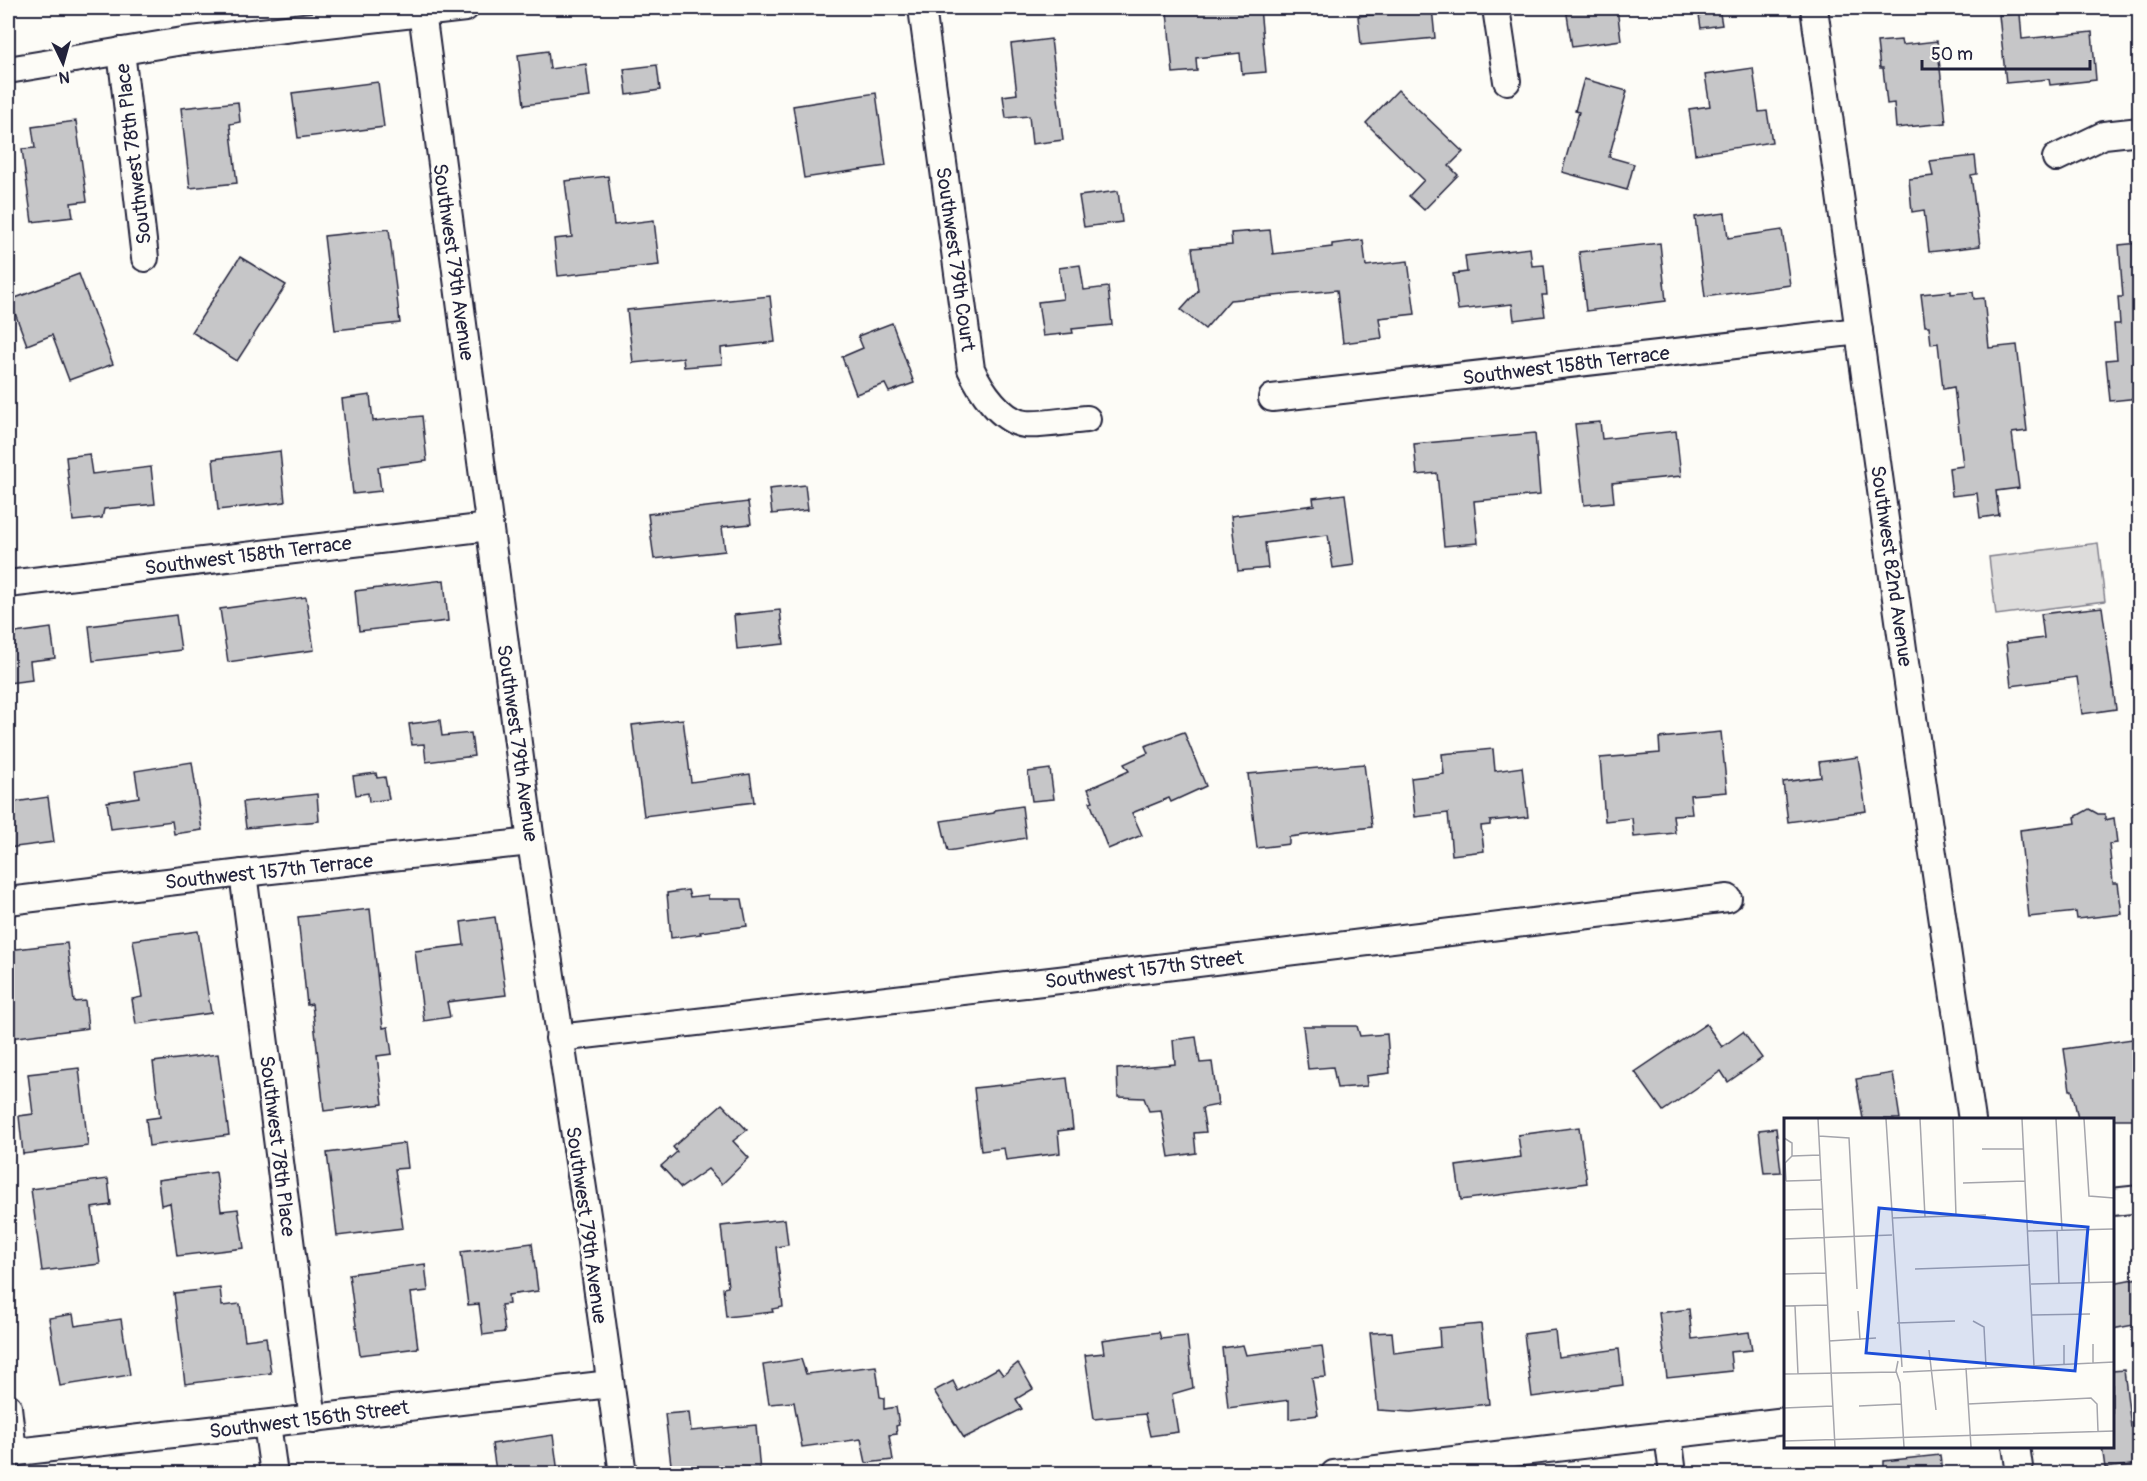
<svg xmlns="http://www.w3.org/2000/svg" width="2147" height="1481" font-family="Pangolin,sans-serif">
	<rect width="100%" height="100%" fill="#fdfcf7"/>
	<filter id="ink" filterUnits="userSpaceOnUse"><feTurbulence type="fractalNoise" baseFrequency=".0167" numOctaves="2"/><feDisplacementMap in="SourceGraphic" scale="12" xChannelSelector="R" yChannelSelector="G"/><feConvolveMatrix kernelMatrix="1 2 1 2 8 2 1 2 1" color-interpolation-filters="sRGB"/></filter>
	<g filter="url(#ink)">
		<polygon fill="#dddcdb" stroke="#807f8b" stroke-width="1.5" points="2098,543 2105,601 1996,615 1989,557"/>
		<g fill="#c6c6c8" stroke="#22223b" stroke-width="1.5">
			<polygon points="1218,8 1260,8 1266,72 1242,74 1240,53 1196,58 1197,71 1173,73 1167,12"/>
			<polygon points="1380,8 1432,8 1435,38 1361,45 1358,16 1380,14"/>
			<polygon points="1566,8 1617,8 1621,40 1572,47"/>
			<polygon points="1698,8 1719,8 1722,25 1701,28"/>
			<polygon points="2020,14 2022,39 2092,32 2096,80 2050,85 2049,79 2006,83 1999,15"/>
			<polygon points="1051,39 1063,140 1032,144 1029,116 1006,118 1003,96 1017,94 1011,44"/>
			<polygon points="1901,40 1902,45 1937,41 1946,123 1896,128 1894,103 1887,104 1883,68 1880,68 1877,42"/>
			<polygon points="548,51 550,69 586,64 590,97 524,105 518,55"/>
			<polygon points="657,65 660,90 627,95 624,69"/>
			<polygon points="1753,68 1759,112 1767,111 1772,142 1695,154 1689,109 1710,106 1705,75"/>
			<polygon points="1584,79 1627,91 1609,157 1634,164 1627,190 1562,172 1579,112 1575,111"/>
			<polygon points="378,82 384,127 298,138 292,93"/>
			<polygon points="1398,90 1463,152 1449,166 1458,175 1424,210 1409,196 1424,180 1366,123"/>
			<polygon points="876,93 886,166 804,178 793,106"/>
			<polygon points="238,102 240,122 230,124 237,183 190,188 181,108"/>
			<polygon points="76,121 87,201 71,203 73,217 32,222 22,149 35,148 32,127"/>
			<polygon points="1975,156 1977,174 1971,175 1980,246 1929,252 1924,210 1912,212 1909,179 1933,176 1930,161"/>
			<polygon points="608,176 614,225 654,220 659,265 558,276 554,239 572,237 565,181"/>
			<polygon points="1118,191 1122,222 1084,227 1079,196"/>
			<polygon points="1725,213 1728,238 1782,230 1790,285 1705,297 1695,217"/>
			<polygon points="389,229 400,323 335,330 324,236"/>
			<polygon points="1270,230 1273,254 1332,247 1332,244 1363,240 1366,266 1408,261 1415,314 1379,318 1382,338 1343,343 1337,290 1230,300 1205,329 1181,310 1198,291 1192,248 1232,245 1231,233"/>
			<polygon points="1660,243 1666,301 1586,311 1579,252"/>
			<polygon points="2139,243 2139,398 2110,401 2106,360 2117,359 2114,324 2120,324 2118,297 2123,297 2119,245"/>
			<polygon points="1530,248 1532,266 1544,265 1547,295 1542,295 1545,316 1514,320 1512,304 1458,310 1453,274 1467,272 1465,256"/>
			<polygon points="240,257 286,285 237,361 192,332"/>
			<polygon points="1080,265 1084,290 1108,287 1112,325 1072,329 1073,333 1043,336 1038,302 1063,299 1059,268"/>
			<polygon points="79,274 113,364 69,380 52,335 27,345 10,300"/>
			<polygon points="1951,291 1951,294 1973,292 1974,299 1984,298 1989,348 2017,345 2027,431 2012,433 2019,488 1996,491 1999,515 1980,518 1977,493 1952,496 1949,468 1963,466 1954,387 1943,389 1938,343 1931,344 1929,326 1925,326 1921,294"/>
			<polygon points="770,296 775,342 721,348 722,364 684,367 683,358 633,363 627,310"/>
			<polygon points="892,323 914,383 889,392 885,384 856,394 842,357 863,348 858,336"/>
			<polygon points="370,395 373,421 422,416 427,461 378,467 381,491 353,494 342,399"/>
			<polygon points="1600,422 1602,439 1676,431 1681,476 1612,483 1614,502 1584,505 1575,424"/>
			<polygon points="1535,433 1540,495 1474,501 1478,543 1444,546 1437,473 1417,475 1414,444"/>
			<polygon points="280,451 285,502 218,510 213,459"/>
			<polygon points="89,454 92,474 151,467 155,504 104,509 102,518 73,521 66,457"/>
			<polygon points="805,485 808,510 772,514 769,489"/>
			<polygon points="1345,494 1354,565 1333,568 1328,535 1265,543 1268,568 1238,571 1231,516 1314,505 1313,498"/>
			<polygon points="748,502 751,524 722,527 725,551 654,559 648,514"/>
			<polygon points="444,580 448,621 359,631 355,591"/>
			<polygon points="306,597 314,650 228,662 220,609"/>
			<polygon points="2102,607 2116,709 2082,714 2077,677 2011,686 2006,643 2044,638 2041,614"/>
			<polygon points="780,610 784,644 737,649 734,615"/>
			<polygon points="176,615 181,650 93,661 89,626"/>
			<polygon points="51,628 55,658 30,661 32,680 8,683 8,634"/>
			<polygon points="683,719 691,782 750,774 754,802 644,816 632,725"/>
			<polygon points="440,720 442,736 471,733 474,756 426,762 424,744 412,745 409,724"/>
			<polygon points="1184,732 1206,786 1171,802 1169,798 1132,813 1142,835 1108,849 1090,802 1093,801 1088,789 1129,771 1124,764 1148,753 1145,746"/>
			<polygon points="1721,732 1727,792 1690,795 1692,814 1673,815 1675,833 1634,837 1632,818 1605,821 1600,758 1660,753 1659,738"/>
			<polygon points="1493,749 1495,771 1522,767 1528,817 1490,821 1490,825 1481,826 1484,851 1452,855 1448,813 1415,817 1411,778 1444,774 1442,754"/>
			<polygon points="1858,757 1866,811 1788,822 1783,782 1821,777 1819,762"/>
			<polygon points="192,762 202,830 174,834 172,821 111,829 107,802 139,797 135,771"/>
			<polygon points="1364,764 1372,827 1289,837 1289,844 1257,848 1248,774"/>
			<polygon points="1050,769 1054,799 1032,801 1028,772"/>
			<polygon points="376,773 377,778 385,777 389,799 369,802 368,793 356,795 353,776"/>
			<polygon points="317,794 319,821 246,828 243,802"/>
			<polygon points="48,797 54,842 8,848 8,803"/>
			<polygon points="1022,806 1026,838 948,851 941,821 994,813 995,810"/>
			<polygon points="2089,809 2098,814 2105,814 2105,820 2114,818 2117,843 2109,844 2113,883 2118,883 2122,914 2077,919 2076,912 2029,917 2020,830 2076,823 2075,817"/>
			<polygon points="688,890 690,897 708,895 708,899 742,899 747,926 700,932 701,934 671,938 667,893"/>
			<polygon points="370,909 383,1028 388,1027 392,1054 377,1056 383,1104 324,1111 312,1004 307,1005 298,917"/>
			<polygon points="495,917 506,995 447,1002 450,1017 424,1021 415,951 464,945 461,922"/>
			<polygon points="198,931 211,1013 136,1024 132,999 142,997 133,940"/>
			<polygon points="67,943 74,1002 85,1001 88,1028 10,1038 8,1016 8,950"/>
			<polygon points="1706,1024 1722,1047 1743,1032 1762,1058 1728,1082 1721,1071 1663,1111 1635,1072"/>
			<polygon points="1303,1026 1357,1026 1360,1036 1387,1034 1390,1073 1366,1076 1367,1086 1337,1088 1333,1067 1308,1069"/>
			<polygon points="1196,1037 1200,1063 1212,1062 1218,1105 1202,1108 1206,1132 1194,1133 1196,1153 1169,1157 1161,1110 1149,1111 1144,1098 1118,1097 1117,1069 1175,1064 1173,1040"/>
			<polygon points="2139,1038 2139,1119 2078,1119 2072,1090 2070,1090 2064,1049"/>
			<polygon points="218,1054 229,1135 149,1146 146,1119 160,1117 153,1062"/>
			<polygon points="79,1068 88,1146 23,1154 19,1116 33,1114 28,1074"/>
			<polygon points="1893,1073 1900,1119 1863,1119 1856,1079"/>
			<polygon points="1067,1078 1073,1129 1058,1131 1060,1153 1006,1160 1004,1148 981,1151 974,1088"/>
			<polygon points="722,1104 747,1130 733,1141 749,1158 722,1184 708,1169 681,1188 661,1166 677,1152 673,1147"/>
			<polygon points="1579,1127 1587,1183 1461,1200 1456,1166 1521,1157 1518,1135"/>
			<polygon points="1776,1128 1781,1172 1764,1173 1759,1130"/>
			<polygon points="405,1143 408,1168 395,1169 403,1228 337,1236 327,1153"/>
			<polygon points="216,1172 221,1211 238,1209 244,1248 177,1256 170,1203 161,1205 158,1180"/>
			<polygon points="108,1179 111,1205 92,1208 100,1264 42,1271 31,1189"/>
			<polygon points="785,1219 788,1245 776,1247 783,1307 772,1309 773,1312 726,1317 723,1288 728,1287 721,1226"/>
			<polygon points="532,1243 538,1291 508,1295 509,1304 501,1305 505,1332 483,1335 479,1304 468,1305 461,1252"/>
			<polygon points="425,1264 428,1291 411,1293 418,1348 360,1355 349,1274"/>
			<polygon points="2139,1278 2139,1324 2112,1329 2112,1283"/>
			<polygon points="220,1288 222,1306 240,1304 245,1340 266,1337 271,1373 185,1384 174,1293"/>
			<polygon points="1689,1309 1692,1339 1749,1332 1752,1350 1730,1352 1732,1371 1667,1378 1659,1313"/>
			<polygon points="73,1314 75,1326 121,1319 130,1375 60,1386 49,1318"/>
			<polygon points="1481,1324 1489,1404 1411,1412 1378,1410 1370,1333 1392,1332 1394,1353 1440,1347 1439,1328"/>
			<polygon points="1555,1330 1558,1357 1619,1349 1623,1385 1532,1397 1524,1334"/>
			<polygon points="1159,1332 1161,1339 1187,1336 1193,1388 1172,1394 1178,1432 1150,1436 1145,1414 1094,1419 1085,1355 1104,1353 1102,1340"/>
			<polygon points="1243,1345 1246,1355 1322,1346 1326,1377 1312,1378 1318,1415 1289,1419 1289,1400 1228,1408 1222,1348"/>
			<polygon points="801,1359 806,1374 876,1366 880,1397 884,1398 884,1409 896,1407 899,1425 896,1426 897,1434 889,1435 893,1460 866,1463 861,1439 802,1447 794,1402 769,1404 763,1365"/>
			<polygon points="1018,1363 1033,1389 1016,1399 1022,1409 964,1438 934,1391 953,1381 958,1391 998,1368 1003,1375"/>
			<polygon points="2124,1370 2131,1427 2139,1426 2139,1464 2105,1468 2102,1446 2112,1446 2112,1371"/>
			<polygon points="689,1412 691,1431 756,1425 760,1473 672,1473 665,1414"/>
			<polygon points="553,1435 558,1473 514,1473 513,1469 496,1471 492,1444"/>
			<polygon points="1940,1455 1942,1473 1884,1473 1884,1461"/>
		</g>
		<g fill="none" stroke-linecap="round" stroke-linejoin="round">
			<g stroke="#22223b" stroke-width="30">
				<g id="minor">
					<path d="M922,8L971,369C980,389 1001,421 1025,424C1039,426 1071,420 1087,419"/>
					<polyline points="1496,8 1507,81"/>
					<polyline points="1814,8 1904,656 1972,1120"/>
					<polyline points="422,12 531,842 591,1242 623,1474"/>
					<polyline points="121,51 145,258"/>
					<polyline points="8,70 183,41 465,8"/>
					<polyline points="2056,158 2104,135 2140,131"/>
					<polyline points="1272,398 1859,331"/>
					<polyline points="8,584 489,527"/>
					<polyline points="243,873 313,1419"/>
					<polyline points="8,901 243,873 531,842"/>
					<polyline points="559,1038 1059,980 1728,898"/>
					<polyline points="2112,1202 2140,1199"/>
					<polyline points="8,1407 13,1452"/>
					<polyline points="267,1424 274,1474"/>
					<polyline points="1668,1435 1673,1474"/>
					<polyline points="2016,1446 2020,1474"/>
					<polyline points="8,1453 610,1384"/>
					<polyline points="1334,1474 1786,1421"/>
				</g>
			</g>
			<use href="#minor" stroke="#fdfcf7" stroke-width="26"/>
		</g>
	</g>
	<g text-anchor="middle" stroke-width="6" stroke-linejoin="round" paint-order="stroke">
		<g font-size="20" fill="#22223b" stroke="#fdfcf7">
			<text transform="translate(133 154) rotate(-97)" y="7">Southwest 78th Place</text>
			<text transform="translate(956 259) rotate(82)" y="7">Southwest 79th Court</text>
			<text transform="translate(454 262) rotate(82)" y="7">Southwest 79th Avenue</text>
			<text transform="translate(1566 365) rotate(-7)" y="7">Southwest 158th Terrace</text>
			<text transform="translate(248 555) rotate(-7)" y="7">Southwest 158th Terrace</text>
			<text transform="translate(1892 566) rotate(82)" y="7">Southwest 82nd Avenue</text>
			<text transform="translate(518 743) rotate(82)" y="7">Southwest 79th Avenue</text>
			<text transform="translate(269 871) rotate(-6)" y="7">Southwest 157th Terrace</text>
			<text transform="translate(1144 969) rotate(-7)" y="7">Southwest 157th Street</text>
			<text transform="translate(278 1146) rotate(83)" y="7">Southwest 78th Place</text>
			<text transform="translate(587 1225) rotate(82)" y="7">Southwest 79th Avenue</text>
			<text transform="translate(309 1419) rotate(-7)" y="7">Southwest 156th Street</text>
		</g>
	</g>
	<g transform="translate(1784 1118)">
		<rect width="330" height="330" fill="#fdfcf7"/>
		<path fill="none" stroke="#a5a5ac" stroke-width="1.5" d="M34,1L51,329M102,1L118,249M136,1L141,99M169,1L172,98M238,1L250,248M272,1L278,112M300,1L305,78L330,80M35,18L65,20L73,171M0,20L8,25V38L1,45L2,63M198,31H239M8,38L36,37M2,63L38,62M179,65L241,63M0,92L39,91M108,100L202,97M330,105V126M303,111L305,164M273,112L275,166M244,113L329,111M0,121L108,117M131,151L246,147M0,156L42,155M247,166L330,164M0,188L43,187M11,188L14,256M74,193L76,222M248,197L306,196M189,203L200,209L202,249M113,205L171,203M45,223L92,220M309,226V245M280,227V247M145,232L152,292M114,243L112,253L116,265L120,329M182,250L187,329M119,254L330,244M0,256L112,254M184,286L307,280L313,286L314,313M75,288L117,286M0,290L49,288M0,323L330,313"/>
		<path fill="#1d4ed8" fill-opacity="0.15" stroke="#1d4ed8" stroke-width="3" d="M95,90L304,109L291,253L82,235Z"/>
		<rect width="330" height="330" fill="none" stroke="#22223b" stroke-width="3"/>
	</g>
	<rect width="2147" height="1481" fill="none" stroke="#fdfcf7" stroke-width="30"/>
	<rect x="15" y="15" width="2117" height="1451" fill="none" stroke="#22223b" stroke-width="2" filter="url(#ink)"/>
	<g transform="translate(63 63) rotate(175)" stroke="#fdfcf7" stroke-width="4.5" paint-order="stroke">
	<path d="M0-4.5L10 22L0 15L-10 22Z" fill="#22223b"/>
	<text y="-9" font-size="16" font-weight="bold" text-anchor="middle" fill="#22223b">N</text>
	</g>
	<path d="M1922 60v9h168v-9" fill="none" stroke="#22223b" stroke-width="3"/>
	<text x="1931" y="60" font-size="18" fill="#22223b" stroke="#fdfcf7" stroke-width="4.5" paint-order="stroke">50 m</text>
</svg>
